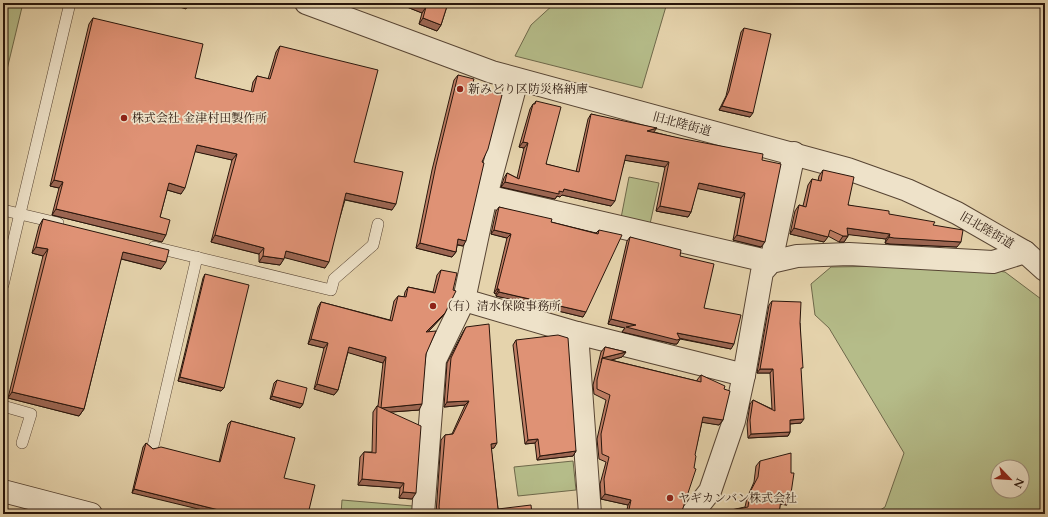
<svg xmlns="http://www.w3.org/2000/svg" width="1048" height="517" font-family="Cardo,'Noto Serif JP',serif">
	<rect width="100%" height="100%" fill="#e5d3ac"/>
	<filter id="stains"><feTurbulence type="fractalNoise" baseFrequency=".005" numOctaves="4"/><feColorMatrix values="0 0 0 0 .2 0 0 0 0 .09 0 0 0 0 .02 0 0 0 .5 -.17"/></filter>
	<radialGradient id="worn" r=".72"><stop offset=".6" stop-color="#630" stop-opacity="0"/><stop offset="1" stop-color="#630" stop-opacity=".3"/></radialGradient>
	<g fill="#b5bc89" stroke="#6e684a" fill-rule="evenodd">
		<polygon points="3,3 23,3 3,86"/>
		<polygon points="555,3 667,3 642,88 515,56 531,25"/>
		<polygon points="629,177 659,183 650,224 621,218"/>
		<path d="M958,265L1005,272L1045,302V514H874L885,507L904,453L829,328L815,315L811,284L831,267ZM998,467H1022V491H998Z"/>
		<polygon points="573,461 576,490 518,496 514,467"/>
		<polygon points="342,500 413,506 413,514 341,514"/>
	</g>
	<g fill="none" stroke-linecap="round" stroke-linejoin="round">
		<g stroke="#574433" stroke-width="12">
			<g id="service">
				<polyline points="3,210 58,223"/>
				<polyline points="154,247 331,290 334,279 373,245 378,224"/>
				<polyline points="3,285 70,3"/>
				<polyline points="3,406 31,414 22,443"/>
				<polyline points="153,446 197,257"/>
			</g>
		</g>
		<g stroke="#574433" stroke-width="24">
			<g id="minor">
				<polyline points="486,196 771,262 794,153"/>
				<polyline points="464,300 577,333 744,375"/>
				<polyline points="577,333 590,514"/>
				<polyline points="3,491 91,514"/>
				<polyline points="423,514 435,360 464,300 486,196 517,80"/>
				<polyline points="692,514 710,491 734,421 744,375 762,272 771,262 797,256 849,254 993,262 1025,252"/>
			</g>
		</g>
		<g stroke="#574433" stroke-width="24">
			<polyline id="tertiary" points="306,3 492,72 848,169 907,190 957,213 1025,252 1045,270"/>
		</g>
		<use href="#service" stroke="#eee2c9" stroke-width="11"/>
		<use href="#minor" stroke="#eee2c9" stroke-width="22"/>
		<use href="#tertiary" stroke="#eee2c9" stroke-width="22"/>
	</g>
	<g fill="#c07e65" stroke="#28150b">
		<polygon points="397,3 448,3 441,25 437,31 419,24 422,13"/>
		<polygon points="93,18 195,78 251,92 253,82 257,76 268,79 276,52 280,46 354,162 392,210 345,200 325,268 284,257 280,265 259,262 259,254 211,242 232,160 195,151 181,194 167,190 160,217 162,242 52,215 59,188 50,186 89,24"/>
		<polygon points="744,28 750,117 719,110 726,96 741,32"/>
		<polygon points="458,75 472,85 482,162 463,246 457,245 456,252 452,257 416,248 432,170 454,80"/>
		<polygon points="536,101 546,164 576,172 588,119 591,114 654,132 762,160 761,247 733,240 741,198 697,188 691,212 688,217 656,211 665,167 625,160 611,206 562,195 560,197 557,196 555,199 501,187 504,178 507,173 517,178 524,148 519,147 530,109 533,104 534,104"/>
		<polygon points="823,170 848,205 933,225 957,247 890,244 885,243 886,239 848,234 848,236 844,242 839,242 828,236 824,242 790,234 795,211 799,205 803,206 808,185 812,179 818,181 819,176"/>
		<polygon points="499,207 551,222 596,233 599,230 583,317 496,296 496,294 494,293 507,238 491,234 496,211"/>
		<polygon points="43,219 161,269 121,259 84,409 79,416 8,398 43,256 32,253 39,226"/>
		<polygon points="630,237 680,256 704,308 731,349 680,339 677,344 674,344 622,332 625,328 608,324 627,241"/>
		<polygon points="441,270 445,313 441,318 428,332 426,354 419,410 391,412 412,499 399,498 400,488 358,485 360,457 364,452 372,452 373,412 377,406 378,406 383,363 348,352 338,390 334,395 314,389 324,348 308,344 318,307 321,302 390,320 394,301 398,296 404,297 405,292 408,287 433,292 437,275"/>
		<polygon points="205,274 224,388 221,391 178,381 203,278"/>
		<polygon points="772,301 800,323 801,423 790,424 790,432 788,436 748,438 747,424 750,404 753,400 772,409 770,373 757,373 769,305"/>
		<polygon points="466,327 494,448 491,448 498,509 532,514 436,514 441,440 445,435 452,434 465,405 444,407 447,363 463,332"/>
		<polygon points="516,340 576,451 573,456 537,460 535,443 525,444 513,345"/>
		<polygon points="605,347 626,352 622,357 611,360 697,381 697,380 701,375 724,389 723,420 719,425 702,422 681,514 626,514 628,505 601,499 600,484 606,462 599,459 597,439 606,400 594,394 593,385 601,352"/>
		<polygon points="277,380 303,404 300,408 270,399 274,383"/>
		<polygon points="231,421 295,438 132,493 143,447 146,443 153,449 219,462 228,424"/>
		<polygon points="760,461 787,505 780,504 779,514 716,514 717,513 745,507 747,498 754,482 756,466"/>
	</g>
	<g fill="#9c6652" stroke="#28150b">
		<polygon points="167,3 181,3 188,5 186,9"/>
		<polygon points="397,3 416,3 426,7 422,13"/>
		<polygon points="423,18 441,25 437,31 419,24"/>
		<polygon points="722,106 753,113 750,117 719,110"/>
		<polygon points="657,128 653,133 647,131"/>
		<polygon points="523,142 528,143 524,148 519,147"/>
		<polygon points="197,145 237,154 232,160 192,151"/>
		<polygon points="626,155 669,162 665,167 623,160"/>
		<polygon points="54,180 63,182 59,188 50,186"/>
		<polygon points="505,182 559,191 564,189 615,201 611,206 562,195 560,197 557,196 555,199 501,187"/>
		<polygon points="169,183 185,188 181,194 164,189"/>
		<polygon points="699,183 745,193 741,198 695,188"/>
		<polygon points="346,193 396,204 392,210 342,199"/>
		<polygon points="660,206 691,212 688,217 656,211"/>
		<polygon points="56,209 166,235 162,242 52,215"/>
		<polygon points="794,228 828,237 824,242 790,234"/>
		<polygon points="847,228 890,234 886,239 843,234"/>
		<polygon points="494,230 511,234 507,238 491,234"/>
		<polygon points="215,235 264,248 259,254 211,242"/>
		<polygon points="737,235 765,242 761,247 733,240"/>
		<polygon points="843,236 848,236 844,242 839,242"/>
		<polygon points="889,237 961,242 957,247 890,244 885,243"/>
		<polygon points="458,239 466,241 463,246 455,244"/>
		<polygon points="420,243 456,252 452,257 416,248"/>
		<polygon points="36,247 48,249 43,256 32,253"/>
		<polygon points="286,251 329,262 325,268 282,257"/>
		<polygon points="123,252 166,262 161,269 118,258"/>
		<polygon points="263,256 284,259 280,265 259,262"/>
		<polygon points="497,289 499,289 496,294 494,293"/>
		<polygon points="499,292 586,312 583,317 496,296"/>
		<polygon points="445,313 441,318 423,337 426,332"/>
		<polygon points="611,319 636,325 680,339 677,344 674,344 622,332 625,328 608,324"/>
		<polygon points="677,333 734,344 731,349 674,337"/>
		<polygon points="311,339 328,343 324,348 308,344"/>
		<polygon points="349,347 386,357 383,363 346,352"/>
		<polygon points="626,352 622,357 601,363 602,358"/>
		<polygon points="760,369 773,369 770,373 757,373"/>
		<polygon points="180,377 224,388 221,391 178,381"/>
		<polygon points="317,384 338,390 334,395 314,389"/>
		<polygon points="12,392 84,409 79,416 8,398"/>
		<polygon points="272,396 303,404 300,408 270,399"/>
		<polygon points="469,401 465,405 444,407 447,402"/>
		<polygon points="422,404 419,410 377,413 381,408"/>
		<polygon points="703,417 723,420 719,425 700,422"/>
		<polygon points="804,419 801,423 788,424 790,420"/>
		<polygon points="790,432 788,436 748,438 751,434"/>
		<polygon points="538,439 535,443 525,444 528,440"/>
		<polygon points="497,443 494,448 488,449 491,444"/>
		<polygon points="576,451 573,456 537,460 540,456"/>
		<polygon points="362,479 404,483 400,488 358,485"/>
		<polygon points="134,489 235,514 219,514 132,493"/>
		<polygon points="403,492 416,493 412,499 399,498"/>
		<polygon points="605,494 631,500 628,505 601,499"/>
		<polygon points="781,499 790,500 787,505 778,504"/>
	</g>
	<g fill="#df9275" stroke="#28150b">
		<polygon points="181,3 189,3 188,5"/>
		<polygon points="416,3 448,3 441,25 423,18 426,7"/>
		<polygon points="93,18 203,44 195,78 253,92 257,76 270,79 280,46 378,70 354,162 403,172 396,204 346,193 329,262 286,251 284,259 263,256 264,248 215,235 237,154 197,145 185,188 169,183 160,217 170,220 166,235 56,209 63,182 54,180"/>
		<polygon points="744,28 771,34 753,113 722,106 729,91"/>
		<polygon points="458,75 474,79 472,85 502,95 488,149 482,162 484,163 466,241 458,239 456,252 420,243 436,165"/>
		<polygon points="536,101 561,107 546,164 579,172 591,114 657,128 647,131 684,139 763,154 762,160 781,164 765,242 737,235 745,193 699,183 691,212 660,206 669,162 626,155 615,201 564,189 563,192 559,191 559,194 505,182 507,173 519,179 528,143 523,142 533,104 535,104"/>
		<polygon points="823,170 854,177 848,205 889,211 889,214 935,222 933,225 963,230 961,242 894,238 889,237 890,234 847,228 848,236 843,236 830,230 828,237 794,228 799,205 806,207 812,179 821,181"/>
		<polygon points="499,207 552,219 551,222 598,234 599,230 622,235 586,312 499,292 499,289 497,289 511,234 494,230"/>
		<polygon points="43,219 169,250 166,262 123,252 84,409 12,392 48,249 36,247"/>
		<polygon points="630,237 681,250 680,256 714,264 704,308 741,315 734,344 677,333 680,339 677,340 626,327 636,325 611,319"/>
		<polygon points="441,270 457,273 453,290 456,291 445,313 426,332 436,331 426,354 422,404 381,408 386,357 349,347 338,390 317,384 328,343 311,339 321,302 392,321 398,296 406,297 408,287 435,293"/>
		<polygon points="205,274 249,285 224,388 180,377"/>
		<polygon points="772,301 801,302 800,323 803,368 801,368 804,419 790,420 790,432 751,434 750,420 753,400 775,411 773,369 760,369"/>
		<polygon points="489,324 497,443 491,444 498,509 531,505 532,514 440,514 439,507 445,435 453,434 469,401 447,402 451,358 466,327"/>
		<polygon points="558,335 568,338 576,451 540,456 538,439 528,440 516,340"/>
		<polygon points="605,347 626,352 602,358 701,382 701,375 725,386 724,389 730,391 723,420 703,417 695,455 696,456 694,468 696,469 681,514 628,514 631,500 605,494 604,479 609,457 602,454 601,434 610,395 597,389 597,380"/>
		<polygon points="277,380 307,388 303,404 272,396"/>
		<polygon points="377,406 421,426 416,493 403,492 404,483 362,479 364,452 376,453"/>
		<polygon points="231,421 295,438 284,478 315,485 308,514 235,514 134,489 146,443 153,449 161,447 220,462"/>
		<polygon points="791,453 791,473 794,473 790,500 781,499 779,514 717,514 717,513 748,507 750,492 758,477 760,461"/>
	</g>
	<g fill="#8f2418" stroke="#eee2c9" stroke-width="1.5">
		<circle cx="460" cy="89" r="4"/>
		<circle cx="124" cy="118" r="4"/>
		<circle cx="433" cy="306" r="4"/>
		<circle cx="670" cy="498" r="4"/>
	</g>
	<g text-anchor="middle" stroke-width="3.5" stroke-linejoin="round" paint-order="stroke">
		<g font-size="12" fill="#28150b" stroke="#eee2c9" text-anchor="start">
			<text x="468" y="93">新みどり区防災格納庫</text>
			<text x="132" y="122">株式会社 金津村田製作所</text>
			<text x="441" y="310">（有）清水保険事務所</text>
			<text x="678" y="502">ヤギカンバン株式会社</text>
		</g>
		<g font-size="12" fill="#28150b" stroke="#eee2c9">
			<text transform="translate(682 124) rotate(15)" y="4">旧北陸街道</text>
			<text transform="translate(987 230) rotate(30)" y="4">旧北陸街道</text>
		</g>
	</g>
	<rect width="1048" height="517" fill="none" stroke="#e5d3ac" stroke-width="16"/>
	<rect x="4" y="4" width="1040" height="509" fill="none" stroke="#28150b" stroke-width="2"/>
	<rect x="8" y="8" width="1032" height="501" fill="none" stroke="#28150b"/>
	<g transform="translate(1010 479) rotate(115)"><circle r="19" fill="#eee2c9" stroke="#9f907d"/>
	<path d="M0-3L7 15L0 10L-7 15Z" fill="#8f2418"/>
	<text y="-6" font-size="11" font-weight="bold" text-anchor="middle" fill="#28150b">N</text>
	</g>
	<rect width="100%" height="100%" filter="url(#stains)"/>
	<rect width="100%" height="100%" fill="url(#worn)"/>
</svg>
